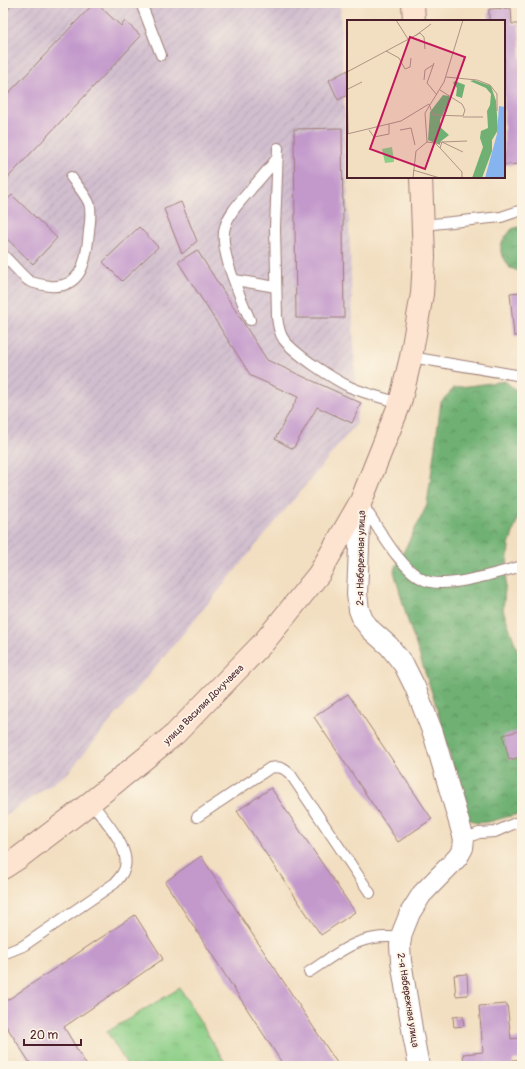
<svg xmlns="http://www.w3.org/2000/svg" width="525" height="1069" font-family="Pangolin,sans-serif">
	<defs>
		<pattern id="industrial-furrows" width="10" height="10" patternUnits="userSpaceOnUse"><rect width="10" height="10" fill="#d0bdce"/><path d="M-1 1l2-2M0 10L10 0M9 11l2-2" fill="none" stroke="#b4a2b1"/></pattern>
		<pattern id="forest-crowns" width="20" height="18" patternUnits="userSpaceOnUse"><rect width="20" height="18" fill="#70b173"/><path d="M2 6a3 3 0 1 1 6 0M12 15a3 3 0 1 1 6 0" fill="none" stroke="#5e8f5f"/></pattern>
		<pattern id="park-tufts" width="24" height="20" patternUnits="userSpaceOnUse"><rect width="24" height="20" fill="#8bce86"/><path d="M3 7l-1-3M5 7V3M7 7l1-3M15 17l-1-3M17 17v-4M19 17l1-3" fill="none" stroke="#79b074"/></pattern>
	</defs>
	<rect width="100%" height="100%" fill="#fcf5e5"/>
	<filter id="ink" filterUnits="userSpaceOnUse"><feTurbulence type="fractalNoise" baseFrequency=".025" numOctaves="2"/><feDisplacementMap in="SourceGraphic" scale="8" xChannelSelector="R" yChannelSelector="G"/><feConvolveMatrix kernelMatrix="1 2 1 2 8 2 1 2 1" color-interpolation-filters="sRGB"/></filter>
	<filter id="wash" filterUnits="userSpaceOnUse"><feTurbulence type="fractalNoise" baseFrequency=".012" numOctaves="4" result="noise"/><feDisplacementMap in="SourceGraphic" scale="16" xChannelSelector="R" yChannelSelector="G"/><feGaussianBlur stdDeviation="0.9" result="paint"/><feColorMatrix in="noise" values="0 0 0 0 0 0 0 0 0 0 0 0 0 0 0 0 0 1.4 0 .05"/><feComposite in="paint" operator="in"/></filter>
	<g filter="url(#wash)">
		<rect width="100%" height="100%" fill="#f2dec0"/>
		<polygon fill="url(#industrial-furrows)" points="3,3 340,3 357,423 68,773 3,817"/>
		<g fill="url(#forest-crowns)" stroke="#5d684f">
			<polygon points="522,226 522,272 510,268 501,253 501,246 503,240 512,229"/>
			<polygon points="505,381 522,395 522,470 520,481 521,507 509,546 503,610 522,663 522,813 488,822 477,823 467,818 435,702 407,618 394,571 427,505 441,402 454,388"/>
		</g>
		<polygon fill="url(#park-tufts)" stroke="#6a7658" points="180,988 227,1066 128,1066 107,1032"/>
		<g id="blocks">
			<g fill="#c399cc">
				<polygon points="94,3 96,3 121,26 125,21 141,36 3,183 3,99"/>
				<polygon points="511,8 512,24 519,24 522,80 522,164 504,165 504,21 489,21 489,9"/>
				<polygon points="348,70 348,95 338,100 329,80"/>
				<polygon points="342,128 344,318 296,318 294,129"/>
				<polygon points="12,195 57,238 33,264 3,235 3,204"/>
				<polygon points="181,202 197,241 182,254 164,209"/>
				<polygon points="139,227 158,247 122,281 103,262"/>
				<polygon points="197,250 267,360 361,403 352,423 317,407 293,449 275,439 298,397 251,376 178,262"/>
				<polygon points="522,292 522,336 514,336 510,293"/>
				<polygon points="348,694 432,819 398,842 314,717"/>
				<polygon points="522,730 522,757 509,760 503,735"/>
				<polygon points="271,788 355,912 321,935 237,811"/>
				<polygon points="201,856 339,1066 284,1066 165,882"/>
				<polygon points="135,915 163,959 64,1027 87,1066 32,1066 3,1021 3,1003"/>
				<polygon points="467,974 468,995 456,996 454,975"/>
				<polygon points="507,1004 511,1039 520,1038 522,1059 513,1060 513,1066 464,1066 463,1054 483,1052 479,1006"/>
				<polygon points="463,1016 464,1026 454,1027 453,1017"/>
			</g>
		</g>
	</g>
	<g filter="url(#ink)">
		<use href="#blocks" fill-opacity="0" stroke="#9e7e76" stroke-width="1"/>
		<g fill="none" stroke-linecap="round" stroke-linejoin="round">
			<g stroke="#9e7e76" stroke-width="12">
				<g id="lane">
					<polyline points="141,3 161,55"/>
					<polyline points="3,6 6,3"/>
					<path d="M278,148L275,228L277,317C278,325 279,333 284,340C296,355 333,379 350,387C366,394 383,398 400,403"/>
					<polyline points="423,225 501,217 522,210"/>
					<path d="M3,255C10,261 22,276 29,281C35,284 44,285 50,286C84,289 87,255 89,231C90,222 92,211 89,203C85,194 77,185 71,177"/>
					<polyline points="235,280 276,287"/>
					<path d="M250,320C241,298 218,250 225,227C229,212 242,200 251,189C260,179 269,169 277,158"/>
					<polyline points="411,357 522,376"/>
					<path d="M363,505C378,527 400,569 424,580C444,590 500,572 522,566"/>
					<path d="M197,817L270,768C280,766 284,768 291,775L370,893"/>
					<polyline points="464,839 479,833 495,832 522,820"/>
					<path d="M3,954L23,946L115,883C119,878 124,873 125,867C130,847 103,818 91,802"/>
					<path d="M309,972C341,951 361,932 402,938"/>
				</g>
			</g>
			<g stroke="#9e7e76" stroke-width="22">
				<polyline id="street" points="361,501 357,594 359,610 363,620 371,630 389,646 404,665 415,687 433,733 464,839 463,848 458,857 422,894 410,913 402,933 400,945 401,961 413,1035 419,1066"/>
			</g>
			<g stroke="#9e7e76" stroke-width="24">
				<g id="secondary">
					<polyline points="413,3 414,21"/>
					<polyline points="3,868 17,859 80,811 175,734 264,642 319,574 361,501 400,403 411,357 422,294 423,277 424,257 421,177"/>
				</g>
			</g>
			<use href="#lane" stroke="#fff" stroke-width="10"/>
			<use href="#street" stroke="#fff" stroke-width="20"/>
			<use href="#secondary" stroke="#fde4d1" stroke-width="22"/>
		</g>
	</g>
	<g text-anchor="middle" stroke-width="3.5" stroke-linejoin="round" paint-order="stroke">
		<g font-size="10" fill="#4a1f2b" stroke="#fcf5e5">
			<text transform="translate(360 558) rotate(-89)" y="4">2-я Набережная улица</text>
			<text transform="translate(203 704) rotate(-45)" y="4">улица Василия Докучаева</text>
			<text transform="translate(409 1000) rotate(81)" y="4">2-я Набережная улица</text>
		</g>
	</g>
	<g transform="translate(347 20)">
		<rect width="158" height="158" fill="#f2dec0"/>
		<path d="M127,60L144,66L149,81L151,110L145,120V131L135,158H125L136,127L133,118L134,111L141,108L140,91L143,85L144,74L139,68L123,61ZM108,61L118,65L115,78L109,76L110,68L106,63ZM96,75L102,76L103,80L93,100V107L102,115L93,122V125L81,120L83,92Z" fill="#70b173"/>
		<path d="M45,127L47,142L38,143L35,129Z" fill="#8bce86"/>
		<path d="M152,86L158,87V158H138L150,114Z" fill="#85b4ef"/>
		<path fill="none" stroke="#af9284" stroke-width="1" d="M49,0L61,19M68,16L84,4M39,31L52,38L58,49L63,47L64,38M87,43L80,63L90,75M0,52L73,13L77,17L78,29M99,57L130,60L143,65L150,74V91M77,60L78,50L86,45M0,62L1,114M1,69L15,62M82,84L86,95L116,96L118,90L115,84L93,70M116,97H136M22,110L27,117L42,114V104M53,110L64,108L68,125M0,114L54,101L82,84M80,122L88,123L94,129L115,152V158M88,123L95,122L116,132M93,128L95,122L120,121M66,150L93,158M66,158L69,131L80,122L78,93L97,62L116,0"/>
		<path fill="#c2185b" fill-opacity="0.15" stroke="#c2185b" stroke-width="2" d="M63,17L118,37L78,149L23,129Z"/>
		<rect width="158" height="158" fill="none" stroke="#4a1f2b" stroke-width="2"/>
	</g>
	<rect width="525" height="1069" fill="none" stroke="#fcf5e5" stroke-width="16"/>
	<path d="M24 1039v6h57v-6" fill="none" stroke="#4a1f2b" stroke-width="2"/>
	<text x="30" y="1039" font-size="12" fill="#4a1f2b" stroke="#fcf5e5" stroke-width="3" paint-order="stroke">20 m</text>
</svg>
